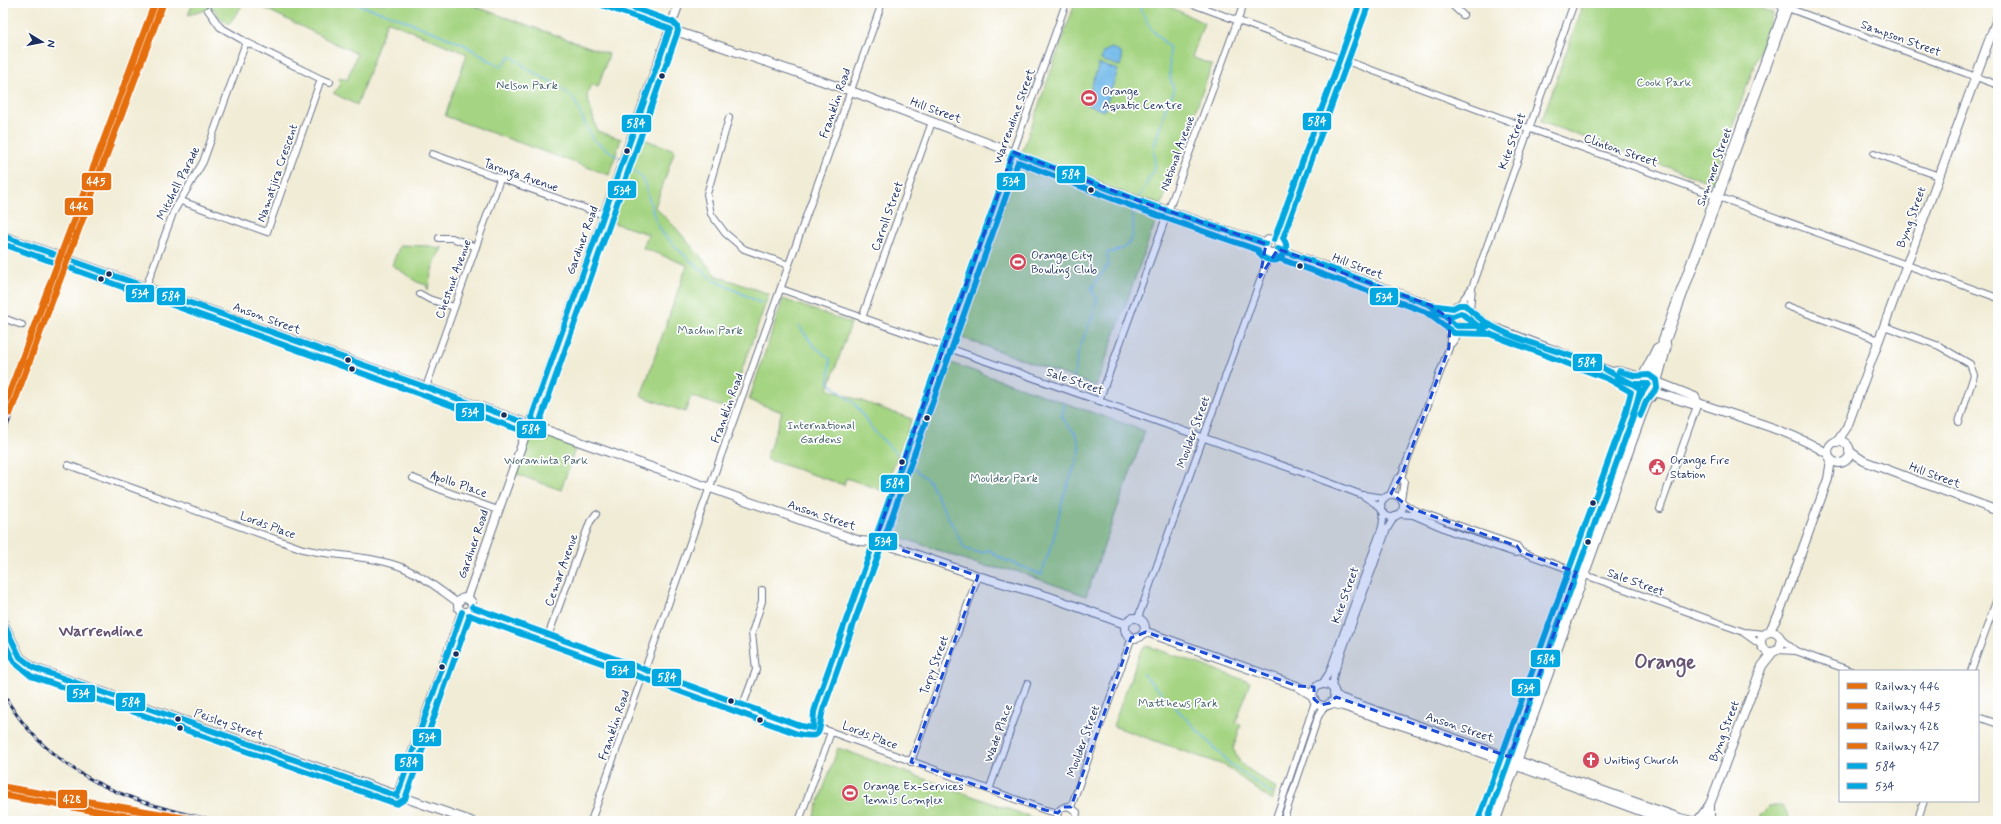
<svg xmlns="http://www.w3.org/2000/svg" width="2001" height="824" font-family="Mynerve,sans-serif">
	<rect width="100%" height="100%" fill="#fff"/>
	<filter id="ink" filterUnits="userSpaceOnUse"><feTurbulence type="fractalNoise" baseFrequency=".025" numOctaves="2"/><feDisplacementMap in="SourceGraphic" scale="8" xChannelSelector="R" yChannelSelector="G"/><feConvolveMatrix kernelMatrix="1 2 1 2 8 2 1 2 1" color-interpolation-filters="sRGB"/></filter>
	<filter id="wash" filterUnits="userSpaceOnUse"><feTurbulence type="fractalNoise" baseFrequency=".012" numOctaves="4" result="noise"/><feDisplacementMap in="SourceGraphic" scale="16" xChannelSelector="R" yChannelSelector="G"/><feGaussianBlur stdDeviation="0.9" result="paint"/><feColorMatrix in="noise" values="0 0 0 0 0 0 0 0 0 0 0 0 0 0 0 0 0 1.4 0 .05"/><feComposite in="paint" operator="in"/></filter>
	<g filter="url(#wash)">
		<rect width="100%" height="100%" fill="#f1ecd5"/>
		<g fill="#a5d482" stroke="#608270">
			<polygon points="193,3 244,3 229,24 218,16 214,8 188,15"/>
			<polygon points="254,3 465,3 609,54 598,87 591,84 587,96 597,131 621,139 609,175 445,116 467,54 387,21 357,105 333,93 340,86 339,77 347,80 357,54"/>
			<polygon points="1075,3 1162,3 1204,23 1192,57 1212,65 1096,386 957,336"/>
			<polygon points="1584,3 1746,3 1773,13 1712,183 1541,122"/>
			<polygon points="637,137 675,150 655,207 674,226 717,276 769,294 728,409 691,396 685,412 641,396 687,265 643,248 648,234 607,221"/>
			<path d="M400,245L430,246L438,249L443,247C434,261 430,273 428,290L426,285L417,282L392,265Z"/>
			<polygon points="783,299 851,323 828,389 912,419 884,491 846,478 844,485 766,459 782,412 749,400"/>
			<polygon points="948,362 1145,431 1086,596 1016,571 983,566 889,533"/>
			<polygon points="531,430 576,446 561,490 516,474"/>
			<polygon points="1148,646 1250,682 1236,723 1241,725 1233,749 1241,764 1276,788 1272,801 1226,766 1113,726 1141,650"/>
			<polygon points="838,748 1042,821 812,821"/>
			<polygon points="1781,806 1784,807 1791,821 1759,821 1760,815 1768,807"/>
		</g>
		<g fill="#72baea" stroke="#4674a4">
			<polygon points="1112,48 1121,53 1122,59 1120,66 1101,60 1103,52"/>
			<polygon points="1099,64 1118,70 1104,111 1085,104"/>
		</g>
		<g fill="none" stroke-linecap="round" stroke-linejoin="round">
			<g stroke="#72baea" stroke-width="1.5">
				<polyline points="353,3 396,17 463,44 500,67 511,56 531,71 557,85 574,99 592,139 618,157"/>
				<polyline points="1134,3 1138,5 1151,29 1169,47 1170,77 1174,91 1166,107 1154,146 1155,169 1139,197"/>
				<polyline points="626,164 643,178 655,219 663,234 687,258 714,280 761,303"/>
				<polyline points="799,326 813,345 830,359 829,383 855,404 873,430 897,454"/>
				<path d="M1074,378L1079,349L1094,313L1097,299L1091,289L1108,265L1107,253C1113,252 1120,250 1125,247C1140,237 1128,215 1136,202"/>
				<polyline points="913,468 929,481 965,549 981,553 990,550 998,557 1040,574"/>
				<polyline points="1041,576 1054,537 1063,497 1080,452 1077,436 1062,417 1065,403"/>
				<polyline points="1143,674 1229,763 1272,794"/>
			</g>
		</g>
	</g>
	<g filter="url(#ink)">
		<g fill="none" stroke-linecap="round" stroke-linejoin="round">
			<g stroke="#667188" stroke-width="8">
				<g id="street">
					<polyline points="596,3 670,29"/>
					<polyline points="1190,3 1528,128 1998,298"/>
					<polyline points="1448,3 1452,5 1463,15"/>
					<polyline points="1774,3 1998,85"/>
					<polyline points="321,79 330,82"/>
					<polyline points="729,118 707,194 711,214 725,233 744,249 789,265"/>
					<polyline points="1874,153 1939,176"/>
					<polyline points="432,154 604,215"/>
					<polyline points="181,201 267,232 321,79 246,42 220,27 208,10"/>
					<polyline points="439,238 452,238 476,247"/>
					<polyline points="1274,240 1360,3"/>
					<polyline points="146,287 173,213 203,162 246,42"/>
					<polyline points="781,289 1301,472 1362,495 1382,508"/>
					<polyline points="420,294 429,299 454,307"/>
					<polyline points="1459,305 1471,289"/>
					<polyline points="1787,306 1879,340"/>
					<polyline points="1470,309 1472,288 1574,3"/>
					<polyline points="3,318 22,325"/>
					<polyline points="862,318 932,122"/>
					<polyline points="1884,326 1939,346 1970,364 1974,375 1959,422"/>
					<polyline points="1452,343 1463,327"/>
					<polyline points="426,387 500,179"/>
					<polyline points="1099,401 1244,3"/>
					<path d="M68,465L303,549C336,557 374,555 406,569C425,577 441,591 458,603"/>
					<polyline points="413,478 442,490 498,510"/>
					<polyline points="1364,495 1385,498"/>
					<polyline points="1390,495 1397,479 1401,477 1449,348 1452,323"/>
					<circle cx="1392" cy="506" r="11"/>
					<polyline points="1401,499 1404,481 1401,477"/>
					<polyline points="1403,503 1414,510 1517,546 1521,552"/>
					<polyline points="1660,509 1698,403"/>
					<polyline points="1399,514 1413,515 1453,532 1515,553 1521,552 1744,632 1764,634"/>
					<polyline points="879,530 890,546"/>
					<polyline points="472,607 801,726 826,730 1045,810 1058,813"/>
					<polyline points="1138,618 1270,253"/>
					<polyline points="1744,633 1761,645"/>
					<polyline points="548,636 590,522 596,514"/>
					<polyline points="1781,639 1796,651"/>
					<polyline points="1777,650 1796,651 1851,671"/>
					<polyline points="1971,671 1998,596"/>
					<polyline points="1322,684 1329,673 1382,527 1384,512"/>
					<polyline points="1332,688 1334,674 1387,529 1395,516"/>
					<polyline points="743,705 756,670 752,633 762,601 762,590"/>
					<polyline points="1978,717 1998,724"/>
					<polyline points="813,728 814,712 819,696 1066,3"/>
					<polyline points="911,762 978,576"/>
					<polyline points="989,790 1027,684"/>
					<polyline points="1071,807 1132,637"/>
					<polyline points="591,821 882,3"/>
					<polyline points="799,821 831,732"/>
					<path d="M1058,821C1055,813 1060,807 1068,806L1077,812L1076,821"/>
					<polyline points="1275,821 1315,702"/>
					<polyline points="1283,821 1318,717 1324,706"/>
					<polyline points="1917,821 1924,801"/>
				</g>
			</g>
			<g stroke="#667188" stroke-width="10">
				<g id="secondary">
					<polyline points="670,29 851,91 1145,203 1266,244"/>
					<polyline points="3,236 523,422"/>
					<circle cx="1272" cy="246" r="7"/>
					<polyline points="1278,249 1430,305 1450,319"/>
					<circle cx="1461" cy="316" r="11"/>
					<polyline points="1472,313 1490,326 1612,372 1616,376 1638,387"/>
					<polyline points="1612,372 1619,371 1642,377"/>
					<polyline points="1657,382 1695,397 1698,403"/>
					<path d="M1654,392L1692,404L1698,403C1738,417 1793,431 1828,454"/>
					<polyline points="532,418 679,3"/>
					<polyline points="535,426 860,541 875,542 900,549 978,576 1047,596 1125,624"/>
					<circle cx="1839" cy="452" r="11"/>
					<polyline points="1837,442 1847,427 1998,16"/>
					<polyline points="1849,451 1864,461 1998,511"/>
					<circle cx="465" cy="605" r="7"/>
					<polyline points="467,599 527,430"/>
					<circle cx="1135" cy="628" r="10"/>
					<polyline points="3,622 20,657 34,668 471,821"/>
					<polyline points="1144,631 1297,686 1313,696"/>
					<circle cx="1771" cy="642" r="10"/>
					<polyline points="1769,632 1779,614 1828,479 1831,460"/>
					<circle cx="1324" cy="695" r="11"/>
					<polyline points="1334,694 1340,698 1680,818 1692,821"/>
					<polyline points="1330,703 1343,706 1440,738 1668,821"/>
					<polyline points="397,796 462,612"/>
					<polyline points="1699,819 1710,804 1762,666 1773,652"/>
					<polyline points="1710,821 1710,804"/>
				</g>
			</g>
			<g stroke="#667188" stroke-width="13">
				<g id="highway">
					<polyline points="1645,375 1658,349"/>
					<polyline points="1656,380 1665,347 1664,341 1788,3"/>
					<path d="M1494,821L1641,413C1643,409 1644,405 1646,401C1650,395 1663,386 1654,377C1651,374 1646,375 1642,377L1638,382L1640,390L1647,394L1652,393"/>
				</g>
			</g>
			<use href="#street" stroke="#fff" stroke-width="6"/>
			<use href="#secondary" stroke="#fff" stroke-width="8"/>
			<use href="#highway" stroke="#fff" stroke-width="11"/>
			<g stroke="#1b2f5e" stroke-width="3">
				<g id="rail">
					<polyline points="3,437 29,368 57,264"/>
					<path d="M3,693C49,776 133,805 220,821"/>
				</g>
			</g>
			<use href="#rail" stroke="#fff" stroke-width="1.5" stroke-dasharray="4.5" stroke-linecap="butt"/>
			<g stroke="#fff" stroke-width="9">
				<g id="bus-1">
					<polyline points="3,236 523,422 525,428 531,430 536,423 532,418 533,413 670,29 596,3"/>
					<polyline points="1274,240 1360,3"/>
					<polyline points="1278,249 1430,305 1457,326 1490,326"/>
					<path d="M1430,305L1453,308L1459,305H1465C1499,344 1573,349 1617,376C1625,381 1634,382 1640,390L1633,417L1487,821"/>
					<polyline points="1619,371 1635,376 1649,375 1656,380 1657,388 1646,402 1640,416"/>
					<polyline points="472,607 801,726 813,728 814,712 819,696 1013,152 1145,203 1266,244"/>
					<polyline points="3,622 20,657 34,668 397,796 462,612"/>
				</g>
			</g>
			<g stroke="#fff" stroke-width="9">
				<g id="bus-2">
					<path d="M3,244L520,430C526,430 536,426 540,421L678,31L677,26L673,22L620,3"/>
					<polyline points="1275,257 1426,312 1454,333 1490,334"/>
					<polyline points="1429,313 1453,316 1461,313 1487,333 1608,379 1631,392 1625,415 1479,818"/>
					<polyline points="1617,379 1633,384 1648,384 1639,398 1633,413"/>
					<path d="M469,615L798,734C822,739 818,734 822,714C823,709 825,704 827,699L1018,162L1142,210L1258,250C1260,258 1270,262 1277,260C1285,254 1290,247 1283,238L1368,6"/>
					<polyline points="3,640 14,662 31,676 397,804 405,799 470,615"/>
				</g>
			</g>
			<use href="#bus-1" stroke="#03a8e0" stroke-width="6"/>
			<use href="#bus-2" stroke="#03a8e0" stroke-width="6"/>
			<g stroke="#fff" stroke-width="10">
				<polyline id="rail-1" points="3,410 155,3"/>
			</g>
			<g stroke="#fff" stroke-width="10">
				<polyline id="rail-2" points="10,413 162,6"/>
			</g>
			<g stroke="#fff" stroke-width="10">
				<polyline id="rail-3" points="3,787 201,821"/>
			</g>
			<g stroke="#fff" stroke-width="10">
				<polyline id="rail-4" points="3,795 154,821"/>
			</g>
			<use href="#rail-1" stroke="#e56e0f" stroke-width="7"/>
			<use href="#rail-2" stroke="#e56e0f" stroke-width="7"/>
			<use href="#rail-3" stroke="#e56e0f" stroke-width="7"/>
			<use href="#rail-4" stroke="#e56e0f" stroke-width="7"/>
		</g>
	</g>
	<path fill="#1d4ed8" fill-opacity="0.2" stroke="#1d4ed8" stroke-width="3" stroke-dasharray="8 5" stroke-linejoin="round" d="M1013,152L1145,203L1266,244L1260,277L1278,249L1430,305L1450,319L1449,348L1401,477L1391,493L1410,508L1517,546L1521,552L1576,572L1510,757L1336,697L1330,703L1321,705L1314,699V687L1297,686L1146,632L1131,638L1071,807H1063L1058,813L1045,810L911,762L978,576L890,546L879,530Z"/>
	<defs>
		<g id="stadium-disc" transform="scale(0.9)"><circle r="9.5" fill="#d1495b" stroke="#fff"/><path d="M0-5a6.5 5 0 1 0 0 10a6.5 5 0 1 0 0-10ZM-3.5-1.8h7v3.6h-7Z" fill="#fff"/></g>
		<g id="civic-disc" transform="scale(0.9)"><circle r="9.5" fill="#d1495b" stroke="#fff"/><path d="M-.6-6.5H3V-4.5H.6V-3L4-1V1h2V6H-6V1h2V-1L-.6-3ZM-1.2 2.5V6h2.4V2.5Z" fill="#fff"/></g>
		<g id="church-disc" transform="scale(0.9)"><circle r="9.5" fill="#d1495b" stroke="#fff"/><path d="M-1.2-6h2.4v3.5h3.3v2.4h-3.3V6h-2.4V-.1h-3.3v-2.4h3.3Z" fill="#fff"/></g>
	</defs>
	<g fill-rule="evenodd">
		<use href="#stadium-disc" x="1089" y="98"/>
		<use href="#stadium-disc" x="1018" y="262"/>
		<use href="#civic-disc" x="1657" y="467"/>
		<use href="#church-disc" x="1591" y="760"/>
		<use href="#stadium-disc" x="850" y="793"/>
	</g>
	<g fill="#1b2f5e" stroke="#fff" stroke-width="1.5">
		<circle cx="662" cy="76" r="3.5"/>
		<circle cx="627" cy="151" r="3.5"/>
		<circle cx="1091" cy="190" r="3.5"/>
		<circle cx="1300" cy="266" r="3.5"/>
		<circle cx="109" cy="274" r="3.5"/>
		<circle cx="101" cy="279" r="3.5"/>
		<circle cx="348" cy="360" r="3.5"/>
		<circle cx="352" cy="369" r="3.5"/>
		<circle cx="504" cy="415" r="3.5"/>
		<circle cx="927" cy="418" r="3.5"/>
		<circle cx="902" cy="462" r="3.5"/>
		<circle cx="1593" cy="503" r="3.5"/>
		<circle cx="1588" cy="542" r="3.5"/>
		<circle cx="456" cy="654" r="3.5"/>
		<circle cx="442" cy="667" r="3.5"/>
		<circle cx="731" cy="701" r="3.5"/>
		<circle cx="178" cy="719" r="3.5"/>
		<circle cx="760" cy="720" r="3.5"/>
		<circle cx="180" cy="728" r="3.5"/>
	</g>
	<g text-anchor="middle" stroke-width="3.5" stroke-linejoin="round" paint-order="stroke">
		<g font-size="12" fill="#1b2f5e" stroke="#fff">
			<text transform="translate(1901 38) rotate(20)" y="4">Sampson Street</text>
			<text transform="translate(835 103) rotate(-71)" y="4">Franklin Road</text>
			<text transform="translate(936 110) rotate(20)" y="4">Hill Street</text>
			<text transform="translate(1014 116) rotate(-70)" y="4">Warrendine Street</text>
			<text transform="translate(1512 141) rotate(-70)" y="4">Kite Street</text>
			<text transform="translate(1621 150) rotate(19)" y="4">Clinton Street</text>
			<text transform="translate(1177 153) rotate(-70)" y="4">National Avenue</text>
			<text transform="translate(1714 167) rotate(-70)" y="4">Summer Street</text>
			<text transform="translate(277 173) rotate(-71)" y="4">Namatjira Crescent</text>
			<text transform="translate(521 175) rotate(19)" y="4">Taronga Avenue</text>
			<text transform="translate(178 183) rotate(-63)" y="4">Mitchell Parade</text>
			<text transform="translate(887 216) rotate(-70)" y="4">Carroll Street</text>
			<text transform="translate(1911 217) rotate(-70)" y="4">Byng Street</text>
			<text transform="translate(582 240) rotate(-70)" y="4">Gardiner Road</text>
			<text transform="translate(1358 266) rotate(21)" y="4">Hill Street</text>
			<text transform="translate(453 279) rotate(-70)" y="4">Chestnut Avenue</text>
			<text transform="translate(267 318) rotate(20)" y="4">Anson Street</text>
			<text transform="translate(1075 381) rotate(19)" y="4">Sale Street</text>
			<text transform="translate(727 408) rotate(-70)" y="4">Franklin Road</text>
			<text transform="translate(1193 432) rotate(-70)" y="4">Moulder Street</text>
			<text transform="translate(1935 475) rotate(20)" y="4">Hill Street</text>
			<text transform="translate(459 484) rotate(19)" y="4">Apollo Place</text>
			<text transform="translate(822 515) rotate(19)" y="4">Anson Street</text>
			<text transform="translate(268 525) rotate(20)" y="4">Lords Place</text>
			<text transform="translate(473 544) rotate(-71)" y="4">Gardiner Road</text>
			<text transform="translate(561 570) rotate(-70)" y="4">Cemar Avenue</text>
			<text transform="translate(1636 582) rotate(20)" y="4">Sale Street</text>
			<text transform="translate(1345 595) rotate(-70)" y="4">Kite Street</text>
			<text transform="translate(934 665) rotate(-70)" y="4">Torpy Street</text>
			<text transform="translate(229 724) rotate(19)" y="4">Peisley Street</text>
			<text transform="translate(614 725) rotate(-71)" y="4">Franklin Road</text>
			<text transform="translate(1460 727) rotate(19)" y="4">Anson Street</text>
			<text transform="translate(1724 731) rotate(-69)" y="4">Byng Street</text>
			<text transform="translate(998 733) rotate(-70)" y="4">Wade Place</text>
			<text transform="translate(870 735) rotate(21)" y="4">Lords Place</text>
			<text transform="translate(1083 741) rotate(-70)" y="4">Moulder Street</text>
		</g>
		<g font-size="12" fill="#446169" stroke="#fff">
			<text x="1664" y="86">Cook Park</text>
			<text x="527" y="89">Nelson Park</text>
			<text x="710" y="334">Machin Park</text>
			<text x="821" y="429">International<tspan x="821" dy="14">Gardens</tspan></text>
			<text x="546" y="464">Woraninta Park</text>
			<text x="1004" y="482">Moulder Park</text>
			<text x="1178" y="707">Matthews Park</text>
		</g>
		<g font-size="12" fill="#1b2f5e" stroke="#fff" text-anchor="start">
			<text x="1102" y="95">Orange<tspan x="1102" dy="14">Aquatic Centre</tspan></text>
			<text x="1031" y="259">Orange City<tspan x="1031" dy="14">Bowling Club</tspan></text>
			<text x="1670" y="464">Orange Fire<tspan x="1670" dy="14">Station</tspan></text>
			<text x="1604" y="764">Uniting Church</text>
			<text x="863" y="790">Orange Ex-Services<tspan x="863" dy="14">Tennis Complex</tspan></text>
		</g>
		<g font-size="16" font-weight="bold" fill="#665472" stroke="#fff">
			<text x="101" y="636">Warrendine</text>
		</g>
		<g font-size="20" font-weight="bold" fill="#665472" stroke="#fff">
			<text x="1665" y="668">Orange</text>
		</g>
	</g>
	<g stroke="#fff" stroke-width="1.5">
		<rect x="1302" y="112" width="30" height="19" rx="4" fill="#03a8e0"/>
		<rect x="621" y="114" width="31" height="19" rx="4" fill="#03a8e0"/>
		<rect x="1056" y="165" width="30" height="19" rx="4" fill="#03a8e0"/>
		<rect x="996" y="172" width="30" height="19" rx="4" fill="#03a8e0"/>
		<rect x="81" y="172" width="31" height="19" rx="4" fill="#e56e0f"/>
		<rect x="607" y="180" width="30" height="19" rx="4" fill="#03a8e0"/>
		<rect x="64" y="197" width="30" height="19" rx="4" fill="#e56e0f"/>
		<rect x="125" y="284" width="30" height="19" rx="4" fill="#03a8e0"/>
		<rect x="156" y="287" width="30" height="19" rx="4" fill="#03a8e0"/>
		<rect x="1369" y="287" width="30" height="19" rx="4" fill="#03a8e0"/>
		<rect x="1572" y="353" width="31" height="19" rx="4" fill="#03a8e0"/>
		<rect x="455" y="402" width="30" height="20" rx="4" fill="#03a8e0"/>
		<rect x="516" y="420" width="31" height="19" rx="4" fill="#03a8e0"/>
		<rect x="880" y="474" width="30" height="19" rx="4" fill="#03a8e0"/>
		<rect x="868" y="532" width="30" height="19" rx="4" fill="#03a8e0"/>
		<rect x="1530" y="649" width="31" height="19" rx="4" fill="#03a8e0"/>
		<rect x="605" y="660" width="31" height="19" rx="4" fill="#03a8e0"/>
		<rect x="651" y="668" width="31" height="19" rx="4" fill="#03a8e0"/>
		<rect x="1511" y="678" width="30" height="19" rx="4" fill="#03a8e0"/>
		<rect x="66" y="684" width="30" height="19" rx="4" fill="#03a8e0"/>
		<rect x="115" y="692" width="31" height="20" rx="4" fill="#03a8e0"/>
		<rect x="412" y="728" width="30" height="19" rx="4" fill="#03a8e0"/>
		<rect x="394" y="753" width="30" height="19" rx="4" fill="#03a8e0"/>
		<rect x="57" y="789" width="31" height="20" rx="4" fill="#e56e0f"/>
	</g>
	<g font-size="11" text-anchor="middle" font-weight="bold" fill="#fff">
		<text x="1317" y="125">584</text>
		<text x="636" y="127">584</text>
		<text x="1071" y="178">584</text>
		<text x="1011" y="185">534</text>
		<text x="96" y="185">445</text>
		<text x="622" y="194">534</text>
		<text x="79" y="210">446</text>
		<text x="140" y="297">534</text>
		<text x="171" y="300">584</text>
		<text x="1384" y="301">534</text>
		<text x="1587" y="366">584</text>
		<text x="470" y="416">534</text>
		<text x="531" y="433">584</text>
		<text x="895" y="487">584</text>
		<text x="883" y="545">534</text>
		<text x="1546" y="663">584</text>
		<text x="620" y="674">534</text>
		<text x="667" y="681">584</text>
		<text x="1526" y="692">534</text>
		<text x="81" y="697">534</text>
		<text x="131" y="706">584</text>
		<text x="427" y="741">534</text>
		<text x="409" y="766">584</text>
		<text x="72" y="803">428</text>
	</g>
	<rect width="2001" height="824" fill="none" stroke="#fff" stroke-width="16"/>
	<rect x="1839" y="670" width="140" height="132" fill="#ffffff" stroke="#a4acbf"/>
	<rect x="1847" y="683" width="20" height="6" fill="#e56e0f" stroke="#a4acbf"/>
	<text x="1875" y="690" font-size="12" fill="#1b2f5e">Railway 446</text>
	<rect x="1847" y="703" width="20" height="6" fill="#e56e0f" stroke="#a4acbf"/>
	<text x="1875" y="710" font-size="12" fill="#1b2f5e">Railway 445</text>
	<rect x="1847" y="723" width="20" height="6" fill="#e56e0f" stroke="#a4acbf"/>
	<text x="1875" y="730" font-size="12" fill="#1b2f5e">Railway 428</text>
	<rect x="1847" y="743" width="20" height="6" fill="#e56e0f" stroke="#a4acbf"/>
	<text x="1875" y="750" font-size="12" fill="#1b2f5e">Railway 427</text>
	<rect x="1847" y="763" width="20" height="6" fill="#03a8e0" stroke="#a4acbf"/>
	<text x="1875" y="770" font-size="12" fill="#1b2f5e">584</text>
	<rect x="1847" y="783" width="20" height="6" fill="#03a8e0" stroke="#a4acbf"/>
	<text x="1875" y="790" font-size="12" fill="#1b2f5e">534</text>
	<g transform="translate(42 42) rotate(100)" stroke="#ffffff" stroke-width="3" paint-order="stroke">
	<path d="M0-3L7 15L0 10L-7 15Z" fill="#1b2f5e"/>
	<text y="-6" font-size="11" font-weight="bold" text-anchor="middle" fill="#1b2f5e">N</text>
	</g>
</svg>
